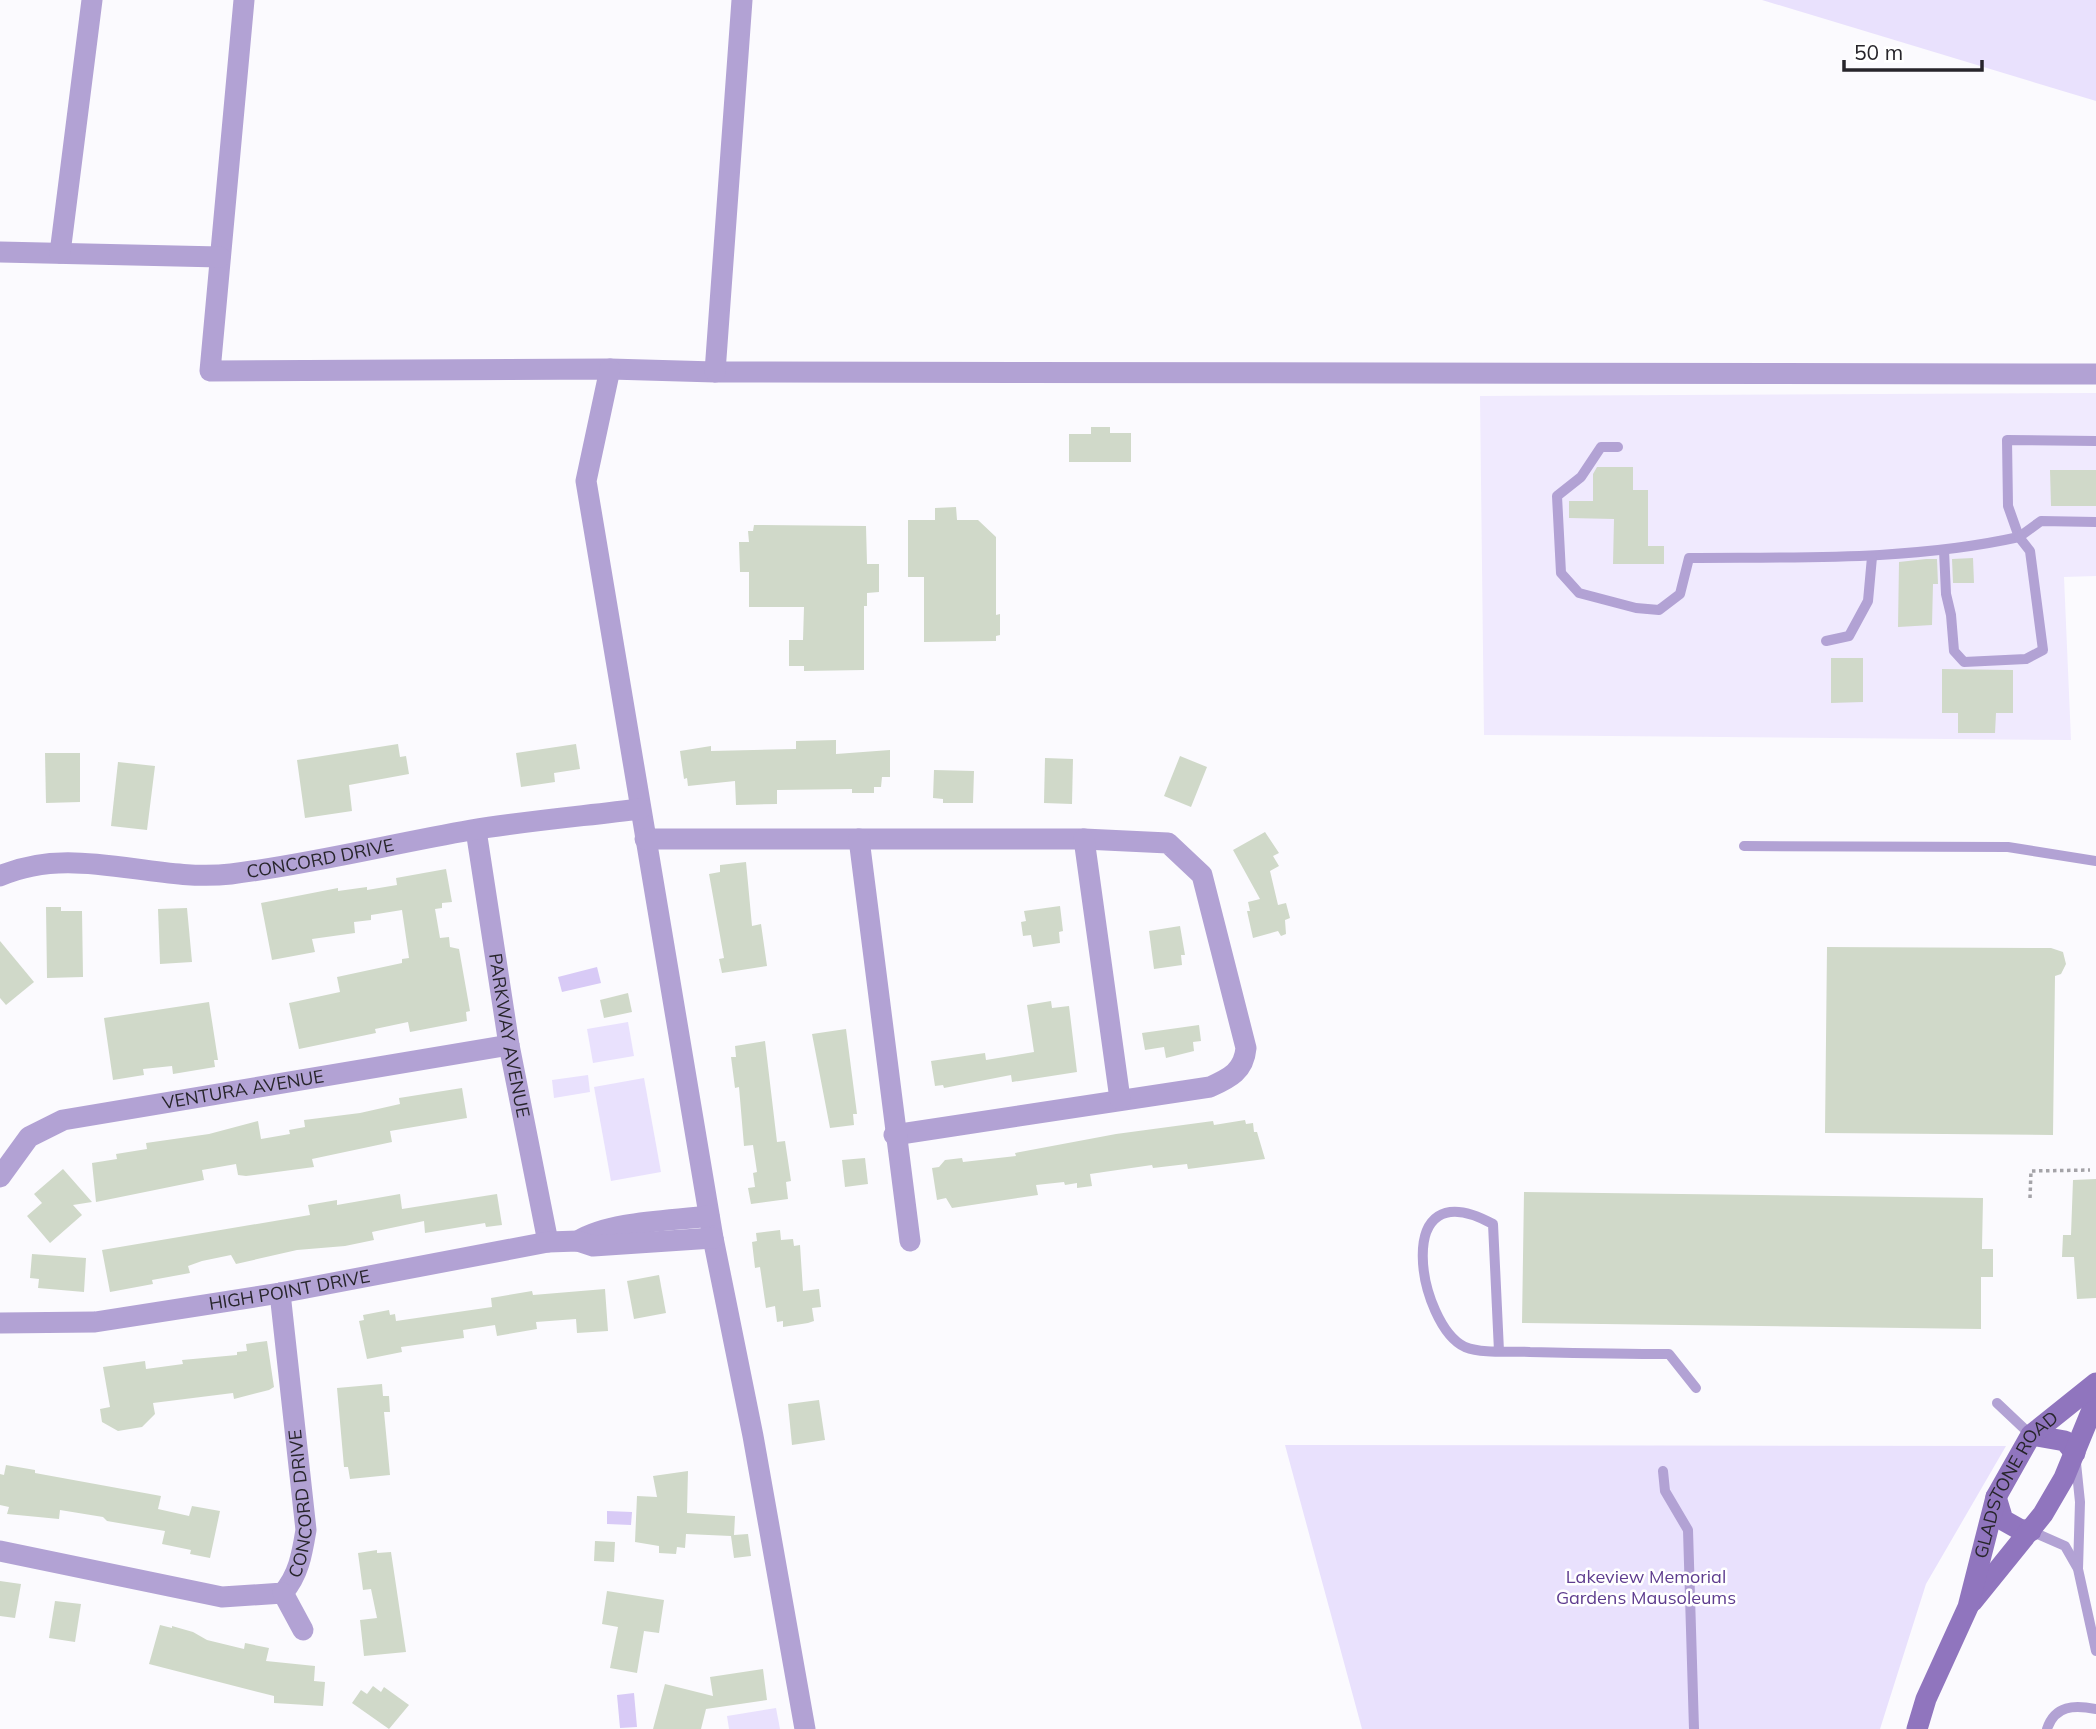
<svg xmlns="http://www.w3.org/2000/svg" width="2096" height="1729" font-family="Mulish,sans-serif">
	<rect width="100%" height="100%" fill="#fbfafe"/>
	<polygon fill="#f0eafe" points="2096,393 2096,576 2064,577 2071,740 1484,735 1480,396"/>
	<g fill="#e9e1fd">
		<polygon points="1762,0 2096,0 2096,101"/>
		<polygon points="628,1022 634,1056 593,1063 587,1029"/>
		<polygon points="588,1075 590,1092 554,1098 552,1080"/>
		<polygon points="644,1078 661,1172 611,1181 594,1087"/>
		<polygon points="1285,1445 2006,1446 1926,1584 1880,1729 1362,1729"/>
		<polygon points="776,1708 780,1729 729,1729 727,1716"/>
	</g>
	<g fill="#d8caf6">
		<polygon points="597,967 601,983 562,992 558,977"/>
		<polygon points="607,1511 632,1512 631,1525 607,1524"/>
		<polygon points="634,1693 637,1727 620,1728 617,1695"/>
	</g>
	<g fill="#d0d9c9">
		<polygon points="1091,427 1110,427 1110,433 1131,433 1131,462 1069,462 1069,434 1091,434"/>
		<polygon points="1597,467 1633,467 1633,490 1648,490 1648,546 1664,546 1664,564 1613,564 1614,519 1569,518 1569,501 1593,501 1593,474"/>
		<polygon points="2050,470 2096,470 2096,506 2051,506"/>
		<polygon points="956,507 957,520 978,520 996,537 996,615 1000,614 1000,635 996,636 996,641 924,642 924,577 908,577 908,520 935,520 935,508"/>
		<polygon points="754,525 866,526 867,564 879,564 879,592 867,593 867,606 864,606 864,670 804,671 804,666 789,666 789,640 803,640 804,607 749,607 749,572 740,572 739,542 749,542 748,531 753,531"/>
		<polygon points="1973,558 1974,583 1953,583 1952,559"/>
		<polygon points="1926,559 1937,559 1938,584 1933,584 1932,625 1898,627 1899,562"/>
		<polygon points="1831,658 1863,658 1863,702 1831,703"/>
		<polygon points="1942,669 2013,670 2013,713 1996,713 1995,733 1958,733 1958,713 1942,713"/>
		<polygon points="836,740 836,754 890,750 890,777 882,777 881,787 874,787 874,793 852,793 852,789 777,790 777,804 736,805 735,781 688,786 687,778 684,779 680,751 711,746 711,751 796,749 796,741"/>
		<polygon points="398,744 400,757 406,756 409,774 349,785 352,811 305,818 297,760"/>
		<polygon points="576,744 580,769 554,773 555,782 521,787 516,753"/>
		<polygon points="45,753 80,753 80,802 46,803"/>
		<polygon points="1180,756 1207,767 1191,807 1164,796"/>
		<polygon points="1045,758 1073,759 1072,804 1044,803"/>
		<polygon points="118,762 155,766 147,830 111,826"/>
		<polygon points="934,770 974,771 973,803 943,803 943,799 933,798"/>
		<polygon points="1265,832 1279,853 1273,856 1279,866 1270,871 1278,905 1286,903 1290,918 1285,920 1286,934 1281,936 1278,931 1253,938 1247,911 1250,911 1248,902 1260,899 1233,850"/>
		<polygon points="746,862 752,926 761,924 767,966 722,973 719,959 724,958 709,874 720,872 720,865"/>
		<polygon points="446,869 452,902 442,903 442,908 435,909 440,938 449,937 450,947 459,949 470,1011 466,1012 467,1021 410,1032 408,1022 375,1029 376,1033 299,1049 289,1003 340,992 337,977 402,963 402,959 409,958 402,910 371,915 371,920 354,922 355,933 312,939 315,952 272,960 261,903 338,888 338,891 367,887 367,890 397,885 396,878"/>
		<polygon points="1060,906 1063,931 1059,932 1060,943 1033,947 1031,935 1023,936 1021,922 1026,921 1024,911"/>
		<polygon points="46,907 61,907 61,911 82,911 83,977 47,978"/>
		<polygon points="187,908 192,962 160,964 158,909"/>
		<polygon points="1180,926 1185,955 1181,955 1182,965 1154,969 1149,931"/>
		<polygon points="0,941 34,982 6,1005 0,998"/>
		<polygon points="1827,947 2051,948 2063,952 2066,964 2061,974 2055,976 2053,1135 1825,1133"/>
		<polygon points="628,993 632,1012 604,1018 600,1000"/>
		<polygon points="1051,1001 1052,1008 1069,1006 1077,1072 1012,1082 1011,1075 944,1088 943,1085 935,1086 931,1061 985,1053 986,1060 1034,1052 1027,1005"/>
		<polygon points="209,1002 218,1060 214,1060 215,1067 173,1074 172,1066 143,1069 144,1075 113,1080 104,1018"/>
		<polygon points="1199,1025 1201,1041 1193,1042 1194,1051 1166,1058 1164,1047 1145,1050 1142,1033"/>
		<polygon points="846,1029 857,1114 853,1114 854,1125 830,1128 812,1034"/>
		<polygon points="765,1041 777,1142 785,1141 791,1181 786,1182 788,1199 751,1204 748,1188 755,1187 753,1173 757,1172 753,1145 744,1146 739,1087 735,1088 731,1057 736,1057 735,1046"/>
		<polygon points="462,1088 467,1118 390,1131 392,1142 312,1159 314,1167 246,1176 238,1175 236,1164 202,1170 204,1180 96,1202 92,1163 117,1159 116,1154 147,1149 146,1143 209,1134 258,1121 261,1139 290,1134 289,1130 305,1127 304,1120 360,1113 400,1104 399,1098"/>
		<polygon points="1245,1120 1246,1124 1253,1123 1254,1132 1257,1132 1265,1159 1188,1169 1187,1164 1153,1168 1152,1165 1090,1174 1092,1186 1077,1188 1077,1183 1065,1185 1064,1182 1036,1185 1038,1195 952,1208 946,1198 937,1200 932,1168 939,1167 945,1160 962,1158 963,1162 1016,1156 1015,1153 1116,1134 1213,1121 1214,1125"/>
		<polygon points="865,1158 868,1184 845,1187 842,1160"/>
		<polygon points="63,1169 92,1202 73,1205 82,1215 50,1243 27,1216 42,1203 34,1194"/>
		<polygon points="2096,1179 2096,1298 2077,1299 2074,1257 2062,1257 2063,1235 2071,1235 2073,1180"/>
		<polygon points="1524,1192 1983,1198 1982,1249 1993,1249 1993,1277 1981,1277 1981,1329 1522,1323"/>
		<polygon points="400,1194 402,1209 497,1194 502,1225 486,1227 485,1223 425,1233 424,1221 372,1232 374,1240 345,1246 297,1250 236,1264 231,1255 202,1261 188,1266 190,1273 152,1280 153,1284 110,1292 102,1250 310,1215 308,1205 337,1200 337,1205"/>
		<polygon points="780,1230 781,1240 793,1239 794,1246 800,1245 803,1291 819,1289 821,1307 812,1308 814,1321 808,1323 783,1327 783,1321 777,1322 775,1306 766,1308 760,1267 755,1268 752,1242 757,1241 756,1233"/>
		<polygon points="32,1254 86,1258 84,1292 38,1288 39,1279 30,1278"/>
		<polygon points="659,1275 666,1313 634,1319 627,1281"/>
		<polygon points="605,1289 608,1331 577,1333 576,1319 536,1322 537,1329 497,1336 495,1325 463,1330 464,1338 401,1347 402,1352 367,1359 359,1321 364,1320 363,1315 389,1310 390,1315 395,1314 396,1321 492,1307 491,1298 532,1291 533,1295"/>
		<polygon points="267,1341 274,1387 269,1390 234,1399 233,1393 153,1403 155,1414 142,1427 118,1431 102,1422 100,1409 110,1407 103,1367 145,1361 146,1369 183,1364 182,1360 237,1355 237,1352 247,1351 246,1344"/>
		<polygon points="382,1384 383,1396 389,1396 390,1412 384,1412 390,1475 350,1479 348,1467 344,1467 337,1388"/>
		<polygon points="819,1400 825,1440 792,1445 788,1404"/>
		<polygon points="6,1465 35,1470 35,1473 161,1496 158,1509 189,1516 192,1506 220,1511 210,1558 190,1554 191,1550 162,1544 165,1531 107,1521 103,1517 60,1510 59,1519 7,1514 9,1507 0,1505 0,1474 4,1475"/>
		<polygon points="688,1471 687,1513 735,1516 734,1535 748,1534 751,1556 734,1558 731,1536 686,1534 685,1548 677,1547 676,1554 659,1553 659,1546 635,1542 637,1496 657,1497 653,1476"/>
		<polygon points="595,1541 615,1542 614,1562 594,1561"/>
		<polygon points="377,1550 377,1553 391,1552 406,1652 364,1656 360,1620 377,1618 371,1589 363,1590 358,1553"/>
		<polygon points="0,1581 21,1584 15,1618 0,1616"/>
		<polygon points="607,1591 664,1600 659,1633 644,1631 637,1673 610,1668 618,1627 602,1624"/>
		<polygon points="55,1601 81,1604 75,1642 49,1638"/>
		<polygon points="160,1625 172,1628 172,1626 193,1632 207,1640 244,1649 245,1643 269,1648 266,1661 315,1666 314,1681 325,1682 323,1706 274,1703 274,1696 149,1664"/>
		<polygon points="763,1669 767,1700 706,1709 701,1729 653,1729 665,1684 713,1696 710,1677"/>
		<polygon points="373,1686 381,1692 384,1687 409,1705 389,1729 352,1703 361,1690 367,1694"/>
	</g>
	<g fill="none" stroke-linecap="round" stroke-linejoin="round">
		<polyline stroke="#a4a3a8" stroke-width="3.5" stroke-dasharray="3.5 3.5" stroke-linecap="butt" points="2030,1198 2031,1171 2090,1170"/>
		<g stroke="#b2a2d4" stroke-width="10">
			<path d="M1618,447H1601L1581,477L1557,496L1561,573L1579,593L1636,608L1659,610L1680,594L1689,558C1800,557 1910,561 2019,537L2008,506L2007,440L2096,441"/>
			<polyline points="1944,550 1946,594 1951,615 1954,651 1964,662 2026,659 2043,650 2030,551 2019,537 2041,521 2096,522"/>
			<polyline points="1826,641 1849,636 1868,601 1872,557"/>
			<polyline points="1744,846 2008,847 2096,861"/>
			<path d="M1499,1351L1493,1224C1389,1167 1419,1326 1465,1347C1483,1354 1510,1351 1530,1352C1576,1353 1623,1354 1669,1354L1696,1388"/>
			<polyline points="1997,1403 2031,1435"/>
			<polyline points="2076,1463 2080,1502 2078,1569 2096,1651"/>
			<polyline points="1663,1471 1665,1491 1688,1530 1694,1729"/>
			<polyline points="2031,1531 2065,1546 2077,1567"/>
			<path d="M2047,1729C2055,1705 2074,1705 2096,1709"/>
		</g>
		<g stroke="#b2a2d4" stroke-width="21">
			<polyline points="244,0 210,371 610,369 715,372 2096,374"/>
			<polyline points="0,252 220,257"/>
			<polyline points="60,253 92,0"/>
			<polyline points="610,369 586,481 713,1238 753,1436 805,1729"/>
			<polyline points="715,372 742,0"/>
			<path id="s1" d="M476,830L509,1045L548,1242"/>
			<path d="M645,839H1084L1168,843L1202,875L1246,1048C1244,1071 1230,1078 1210,1087L894,1135"/>
			<polyline points="859,839 910,1241"/>
			<polyline points="1084,839 1120,1099"/>
			<path id="s2" d="M0,876C75,843 152,883 231,874C311,864 391,844 471,830C527,821 584,816 640,809"/>
			<path id="s3" d="M0,1177L29,1137L63,1120L509,1045"/>
			<path d="M578,1241C611,1221 671,1221 709,1216"/>
			<path id="s4" d="M0,1323L95,1322L280,1293L548,1242L578,1241L593,1246L713,1238"/>
			<path id="s5" d="M0,1551L222,1597L283,1593C299,1574 302,1554 306,1530L280,1293"/>
			<polyline points="283,1593 303,1630"/>
		</g>
		<g stroke="#9075be" stroke-width="21">
			<polyline points="2031,1435 2065,1441 2075,1453"/>
			<polyline points="1996,1497 2003,1520 2019,1529 2031,1531"/>
			<polyline points="1972,1602 2043,1514 2064,1478 2096,1400"/>
			<path id="s6" d="M1917,1729L1926,1699L1968,1607L1996,1497L2031,1435L2096,1383"/>
		</g>
	</g>
	<g text-anchor="middle" stroke-width="5" stroke-linejoin="round" paint-order="stroke">
		<g font-size="18" fill="#27252b" stroke="#fff">
			<text dy="6" stroke="none"><textPath href="#s2" startOffset="324">CONCORD DRIVE</textPath></text>
			<text dy="6" stroke="none"><textPath href="#s1" startOffset="208">PARKWAY AVENUE</textPath></text>
			<text dy="6" stroke="none"><textPath href="#s3" startOffset="270">VENTURA AVENUE</textPath></text>
			<text dy="6" stroke="none"><textPath href="#s4" startOffset="292">HIGH POINT DRIVE</textPath></text>
			<text dy="6" stroke="none"><textPath href="#s6" startOffset="266">GLADSTONE ROAD</textPath></text>
			<text dy="6" stroke="none"><textPath href="#s5" startOffset="382">CONCORD DRIVE</textPath></text>
		</g>
		<g font-size="18" fill="#5e3c8f" stroke="#fff">
			<text x="1646" y="1583">Lakeview Memorial<tspan x="1646" dy="21">Gardens Mausoleums</tspan></text>
		</g>
	</g>
	<path d="M1844 60v10h138v-10" fill="none" stroke="#27252b" stroke-width="3.5"/>
	<text x="1854" y="60" font-size="21" fill="#27252b" stroke="#ffffff" stroke-width="5" paint-order="stroke">50 m</text>
</svg>
